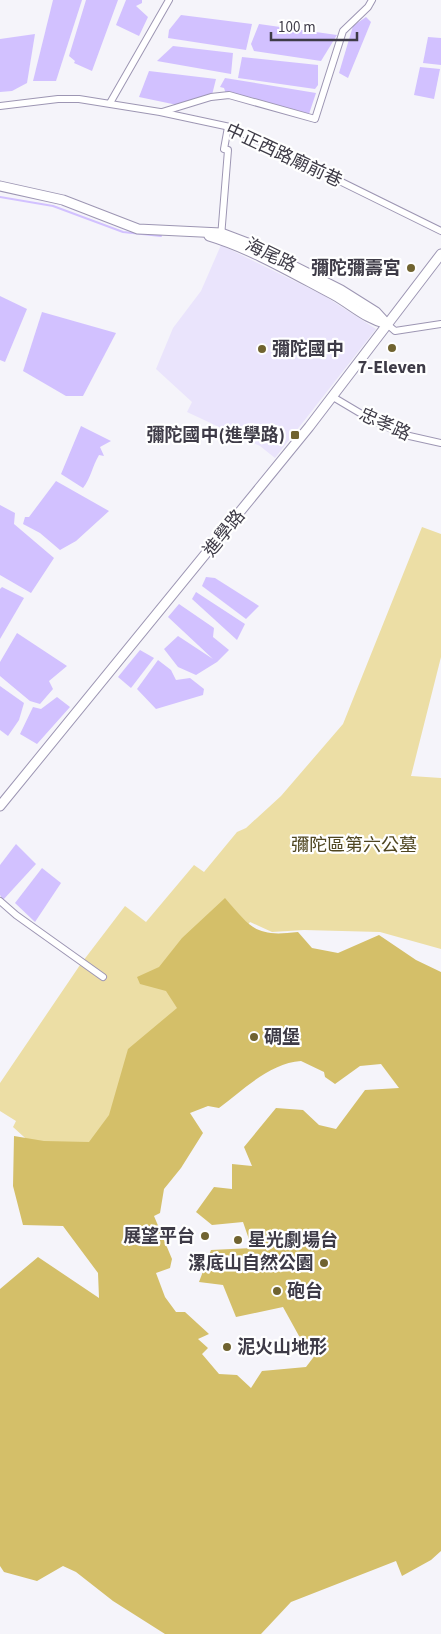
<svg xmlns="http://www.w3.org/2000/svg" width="441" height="1634" font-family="'Source Sans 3','Noto Sans TC',sans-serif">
	<rect width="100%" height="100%" fill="#f5f4fa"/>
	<polygon fill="#eae4fc" points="221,245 323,295 376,329 275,458 260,446 187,412 192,402 156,369 173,328 201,291"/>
	<polygon fill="#ecdea5" points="422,527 441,534 441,657 411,776 441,778 441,949 380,932 304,930 272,932 250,922 89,1149 34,1146 13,1127 16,1121 0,1111 0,1083 80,965 125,906 146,922 194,865 204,872 237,832 246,828 281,796 343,724"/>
	<path fill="#d4bf69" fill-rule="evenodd" d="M225,898C252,929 255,937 298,932L312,948L338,953L379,935L416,960L441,972V1551L431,1560L402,1576L396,1561L291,1602L261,1634H165L113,1601L76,1572L63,1566L37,1581L4,1572L0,1566V1289L38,1257L99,1298L98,1273L63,1226L23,1225L13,1186L14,1136L44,1141L89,1142L109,1115L128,1049L177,1008L166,991L140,984L137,977L159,967L182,938ZM301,1061L324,1072L325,1077L335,1084L360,1066L381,1064L399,1088L365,1090L336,1129L319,1125L303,1110L276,1108L244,1147L252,1166L232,1164V1189L214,1187L196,1212L212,1225L243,1222L252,1248L211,1250L199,1282L223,1285L236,1317L283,1307L299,1336L319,1350L306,1367L262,1371L251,1388L237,1375L219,1374L202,1354L208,1348L198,1339L209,1334L185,1312H176L165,1297L156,1273L170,1268L172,1259L154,1216L160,1213L164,1189L181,1168L203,1133L190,1113L208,1106L219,1108C243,1090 270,1063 301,1061Z"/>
	<g fill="#d2c1ff">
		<polygon points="53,0 82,0 56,81 33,81"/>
		<polygon points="86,0 118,0 92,71 74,63 75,61 69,56"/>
		<polygon points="126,0 142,0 142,3 136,6 148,17 139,36 116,25"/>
		<polygon points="181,15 252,24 246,50 168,38 169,30"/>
		<polygon points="366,17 371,22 348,78 339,73 353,26"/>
		<polygon points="259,24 337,35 321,61 254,51 251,44"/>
		<polygon points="35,34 27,83 12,91 0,92 0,39"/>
		<polygon points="428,37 441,38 441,65 423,63"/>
		<polygon points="173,46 233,53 231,74 157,61"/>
		<polygon points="242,57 318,65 318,85 315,89 238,78"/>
		<polygon points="420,67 440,69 434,99 414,95"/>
		<polygon points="149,71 216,79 212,95 182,106 139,97"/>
		<polygon points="225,78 316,93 309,114 250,97 226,94 224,88 220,87"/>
		<polygon points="0,296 27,309 5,362 0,360"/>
		<polygon points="42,312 116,333 83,396 66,396 23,371"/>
		<path d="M81,426L111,441L100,447L104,456L99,455C92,467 91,478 83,488L61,474Z"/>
		<polygon points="56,481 109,511 76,541 60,550 40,533 23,524 25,517 29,517"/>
		<polygon points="0,505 15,513 14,524 54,558 31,593 0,575"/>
		<polygon points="206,577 215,578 259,606 246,619 202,586"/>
		<polygon points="2,587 24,598 0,639 0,589"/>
		<polygon points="196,592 245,624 237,640 192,599"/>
		<polygon points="179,604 214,628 213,637 229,650 217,662 196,675 178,667 164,649 178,636 213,659 168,617"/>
		<polygon points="17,633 67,666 49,681 53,689 40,704 30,701 0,676 0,662"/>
		<polygon points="140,650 154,658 131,688 118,677"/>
		<polygon points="158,660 171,670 176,680 190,678 204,689 203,695 156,709 137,689"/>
		<polygon points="0,686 24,703 19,720 8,736 0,730"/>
		<polygon points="57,697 70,707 37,744 20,734 33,707 41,709"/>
		<polygon points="16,844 36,864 3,900 0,895 0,865"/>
		<polygon points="42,868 61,883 35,922 15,903"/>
	</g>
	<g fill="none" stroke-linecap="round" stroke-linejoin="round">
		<polyline stroke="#d2c1ff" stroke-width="2" points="0,197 53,206 123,232 161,236"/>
		<g stroke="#9d96b3" stroke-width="8">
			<g id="street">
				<polyline points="110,103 169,0"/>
				<polyline points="0,106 58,99 79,99 160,112 230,127 441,231"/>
				<polyline points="162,112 211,97 229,95 315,119 343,31 368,7 372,0"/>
				<polyline points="221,237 228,150 224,149 228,127"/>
				<polyline points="387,324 395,331 441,324"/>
				<polyline points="333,397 370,419 405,435 441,443"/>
				<polyline points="0,901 16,915 103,977"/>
			</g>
		</g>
		<g stroke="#9d96b3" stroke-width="11">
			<g id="secondary">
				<polyline points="0,186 63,200 138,229 221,233 250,244 341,290 376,312 387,324"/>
				<path d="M209,236C252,249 294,274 334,295C352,305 366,319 387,324"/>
				<polyline points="0,806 309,427 441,254"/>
			</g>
		</g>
		<use href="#street" stroke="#fff" stroke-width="6"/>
		<use href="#secondary" stroke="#fff" stroke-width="9"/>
	</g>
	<g fill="#706330" stroke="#fff" stroke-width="2">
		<circle cx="411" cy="268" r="5"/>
		<circle cx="392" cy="348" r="5"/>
		<circle cx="262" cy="349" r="5"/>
		<rect x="290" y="430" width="10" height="10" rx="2.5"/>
		<circle cx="254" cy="1037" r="5"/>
		<circle cx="205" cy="1236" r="5"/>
		<circle cx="238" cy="1240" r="5"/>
		<circle cx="324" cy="1263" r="5"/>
		<circle cx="277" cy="1291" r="5"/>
		<circle cx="227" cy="1347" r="5"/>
	</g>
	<g text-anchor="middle" stroke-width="4.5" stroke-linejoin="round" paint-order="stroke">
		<g font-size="18" fill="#3e3b47" stroke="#fff">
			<text transform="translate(284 155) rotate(25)" y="6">中正西路廟前巷</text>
			<text transform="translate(271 255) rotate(26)" y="6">海尾路</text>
			<text transform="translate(385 424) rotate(24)" y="6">忠孝路</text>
			<text transform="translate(224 533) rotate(-51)" y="6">進學路</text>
		</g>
		<g font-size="18" font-weight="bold" fill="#3e3b47" stroke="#fff" text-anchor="start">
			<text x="401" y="274" text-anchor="end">彌陀彌壽宮</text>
			<text x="272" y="355">彌陀國中</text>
			<text x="392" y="373" text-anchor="middle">7-Eleven</text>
			<text x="285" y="441" text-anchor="end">彌陀國中(進學路)</text>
			<text x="264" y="1043">碉堡</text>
			<text x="195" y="1242" text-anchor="end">展望平台</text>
			<text x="248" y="1246">星光劇場台</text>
			<text x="314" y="1269" text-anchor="end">漯底山自然公園</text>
			<text x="287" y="1297">砲台</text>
			<text x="237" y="1353">泥火山地形</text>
		</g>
		<g font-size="18" fill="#4f4621" stroke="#fff">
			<text x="354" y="851">彌陀區第六公墓</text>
		</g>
	</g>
	<path d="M271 32v8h86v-8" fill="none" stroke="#3e3b47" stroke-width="2.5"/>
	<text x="278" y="32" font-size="15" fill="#3e3b47" stroke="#ffffff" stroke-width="4" paint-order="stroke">100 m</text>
</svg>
